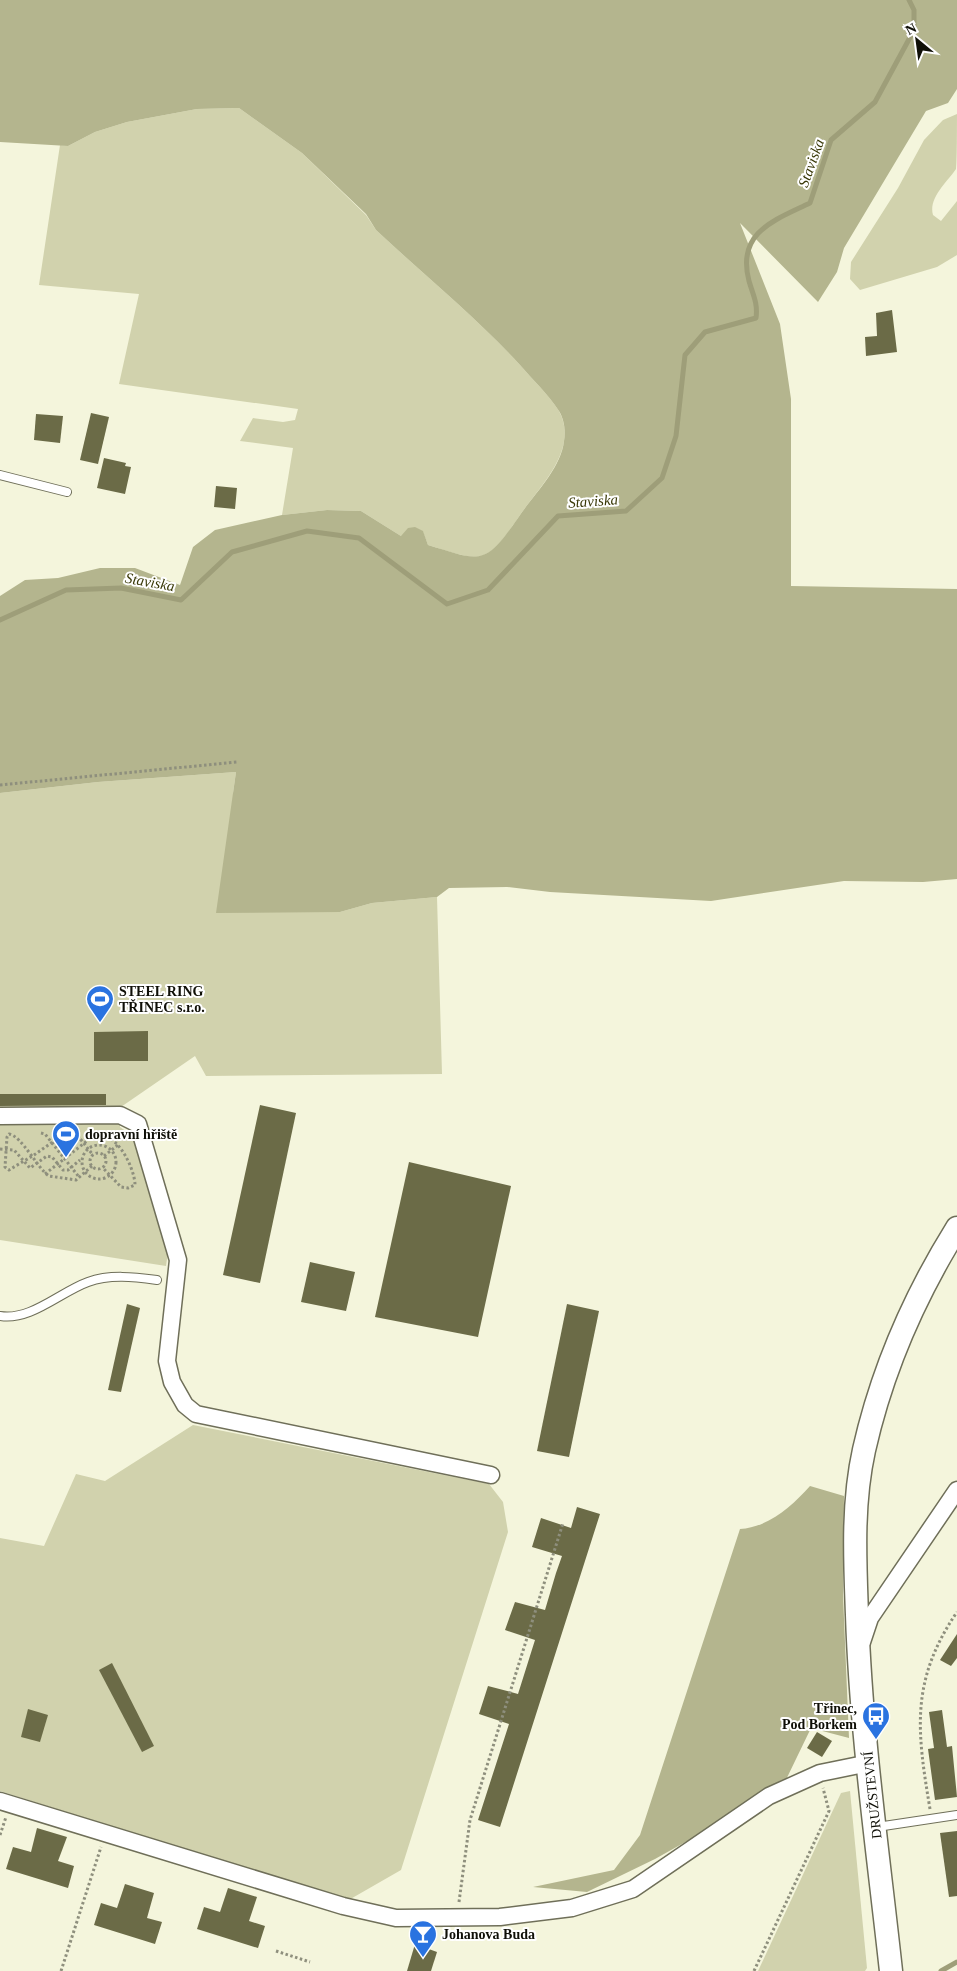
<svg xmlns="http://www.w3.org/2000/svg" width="957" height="1971" font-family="'Times New Roman',serif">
	<rect width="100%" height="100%" fill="#f4f5dc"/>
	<g fill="#d1d2ad">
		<path d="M239,108L302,153L366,215L376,230C424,275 475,316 520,365C533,380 548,394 559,411C564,420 566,431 564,441C560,469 533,495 518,518C484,568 481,561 428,545L423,532L401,536L361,511L327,510L282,515L293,448L240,441L253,418L283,422L295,420L298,409L119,384L139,294L39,285L60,145L68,146L95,132L127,122L197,109Z"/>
		<path d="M957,114C957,122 957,165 956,169C948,181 928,198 933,215L941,221L957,201V255L937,267L860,290L850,279L851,262L898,188L924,140L943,120Z"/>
		<polygon points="236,772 233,793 340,912 372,903 437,897 442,1074 206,1076 195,1056 118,1109 120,1127 134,1137 168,1252 166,1266 0,1240 0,793 98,782"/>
		<polygon points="193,1425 489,1484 503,1502 508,1532 401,1870 347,1901 0,1791 0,1538 44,1546 76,1474 105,1481"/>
		<polygon points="850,1791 867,1968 865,1971 758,1971 841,1793"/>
	</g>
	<g fill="#b4b58e">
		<path d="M0,0H957V89L948,103L926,111L844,248L837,272L818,302L740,223L780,324L791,399V586L957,589V879L923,882L844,881L711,901L550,892L507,887L449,888L437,897L372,903L340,912L216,913L236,772L98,782L0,793V596L25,580L58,578L100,568H135L180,585L193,547L215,530L282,515L327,510L361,511L401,536L408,528L415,527L423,531L428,545C481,561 484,567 518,518C533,495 561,469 564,441C566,431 564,419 559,411C548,394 533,380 520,365C475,316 424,275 376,230L366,214L302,153L239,108L197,109L127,122L95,132L68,146L0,142Z"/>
		<path d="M810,1486L844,1496L843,1595L849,1738L811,1728L782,1788L655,1859L587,1892L533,1887L614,1870L640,1835L740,1529C769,1527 791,1507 810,1486Z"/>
	</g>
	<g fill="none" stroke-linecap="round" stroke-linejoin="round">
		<g stroke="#9e9e79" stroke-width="5">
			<path d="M0,620L66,590L121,588L181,600L232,552L307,531L359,538L447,604L488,590L558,516L626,511L662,478L676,436L685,355L705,332L756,318C758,303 753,295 749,281C736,232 775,220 810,203L831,140L875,102L914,30V10L909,0"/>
			<polyline points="941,1971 957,1962"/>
		</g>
	</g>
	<g fill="#6b6b47">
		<polygon points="892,310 897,352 866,356 865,337 877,336 876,313"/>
		<polygon points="91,413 109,417 98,464 80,460"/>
		<polygon points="36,414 63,416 60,443 34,440"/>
		<polygon points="104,458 126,463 125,466 131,467 125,494 97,488"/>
		<polygon points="216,486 237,488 235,509 214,507"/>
		<polygon points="148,1031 148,1061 94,1061 94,1032"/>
		<polygon points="0,1094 106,1094 106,1105 0,1106"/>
		<polygon points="260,1105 296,1113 260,1283 223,1275"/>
		<polygon points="409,1162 511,1186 478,1337 375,1317"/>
		<polygon points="310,1262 355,1272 346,1311 301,1302"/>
		<polygon points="127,1304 140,1308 121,1392 108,1390"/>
		<polygon points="567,1304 599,1311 569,1457 537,1451"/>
		<polygon points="577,1507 600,1514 500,1827 478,1820 509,1724 479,1714 488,1686 518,1694 535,1640 505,1630 515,1602 545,1610 556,1573 562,1556 532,1547 541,1518 571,1528"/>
		<polygon points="957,1634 957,1658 951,1666 940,1660"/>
		<polygon points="112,1663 154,1746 142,1752 99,1670"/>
		<polygon points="28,1709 48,1715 40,1742 21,1737"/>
		<polygon points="942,1710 947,1747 952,1746 957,1797 935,1800 928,1749 934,1748 929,1712"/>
		<polygon points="817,1732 832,1741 822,1757 807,1748"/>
		<polygon points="37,1828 67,1837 58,1861 74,1866 68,1888 6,1869 13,1847 31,1852"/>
		<polygon points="957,1831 957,1896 949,1897 940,1833"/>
		<polygon points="125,1884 154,1893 147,1918 162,1922 155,1944 94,1925 101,1903 117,1908"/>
		<polygon points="228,1888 257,1897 249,1921 265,1926 258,1948 197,1929 204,1907 220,1912"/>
		<polygon points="415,1944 437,1952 431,1971 407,1971"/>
	</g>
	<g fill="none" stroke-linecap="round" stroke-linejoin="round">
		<g stroke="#6f6f59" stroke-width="10">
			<g id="lane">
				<polyline points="0,475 67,492"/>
				<path d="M0,1316C31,1321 60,1292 88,1282C110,1274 134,1277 157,1280"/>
				<polyline points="877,1827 957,1815"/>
			</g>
		</g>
		<g stroke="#6f6f59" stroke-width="19">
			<g id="street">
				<polyline points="0,1116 120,1115 138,1124 178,1260 167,1361 172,1382 185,1405 196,1414 491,1475"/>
				<polyline points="862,1642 870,1618 957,1490"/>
				<polyline points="0,1801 343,1906 396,1918 500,1917 572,1908 633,1889 769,1796 820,1773 869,1763"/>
			</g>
		</g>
		<g stroke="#6f6f59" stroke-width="25">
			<path id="secondary" d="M891,1971C878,1852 861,1734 857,1615C855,1560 852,1504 864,1450C882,1370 914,1297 957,1228"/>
		</g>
		<g stroke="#8e8f7d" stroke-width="3" stroke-dasharray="2.5 2.5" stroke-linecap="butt">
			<polyline points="0,785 237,762"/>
			<polyline points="41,1133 45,1134 79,1177"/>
			<circle cx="99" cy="1162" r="17"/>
			<polyline points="0,1149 14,1150 30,1168 47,1156 52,1157 63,1170 68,1170 80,1160"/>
			<circle cx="98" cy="1161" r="8"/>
			<polyline points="104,1156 118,1145"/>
			<path d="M92,1166L76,1180L49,1176C37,1168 22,1136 9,1134L7,1137L5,1167L9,1170C17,1165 26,1160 34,1155L64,1134L78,1136L93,1155"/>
			<path d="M45,1174L92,1137C114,1125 135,1168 135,1185L128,1188L121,1187L103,1168"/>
			<path d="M930,1809C917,1731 910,1681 957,1612"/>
			<polyline points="0,1835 6,1817"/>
			<polyline points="459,1902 470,1820 563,1523"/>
			<polyline points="276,1951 310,1962"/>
			<polyline points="61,1971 101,1847"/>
			<polyline points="754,1971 829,1811 823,1788"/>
		</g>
		<use href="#lane" stroke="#fff" stroke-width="8"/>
		<use href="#street" stroke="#fff" stroke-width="16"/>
		<use href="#secondary" stroke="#fff" stroke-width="22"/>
	</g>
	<defs>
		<g id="stadium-pin" transform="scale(1.4375)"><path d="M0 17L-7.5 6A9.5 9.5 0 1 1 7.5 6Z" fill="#2a73e0" stroke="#fff"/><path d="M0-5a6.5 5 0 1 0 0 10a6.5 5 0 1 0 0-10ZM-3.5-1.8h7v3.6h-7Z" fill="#fff"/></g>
		<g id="bus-pin" transform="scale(1.4375)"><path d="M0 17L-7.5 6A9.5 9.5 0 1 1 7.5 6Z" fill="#2a73e0" stroke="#fff"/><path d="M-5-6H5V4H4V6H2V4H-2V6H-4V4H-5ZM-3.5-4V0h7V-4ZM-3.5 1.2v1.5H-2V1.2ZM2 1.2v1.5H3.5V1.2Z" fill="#fff"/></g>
		<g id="bar-pin" transform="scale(1.4375)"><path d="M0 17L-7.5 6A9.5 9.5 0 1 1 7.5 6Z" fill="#2a73e0" stroke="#fff"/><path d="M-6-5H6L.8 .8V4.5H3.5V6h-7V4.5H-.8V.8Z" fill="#fff"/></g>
	</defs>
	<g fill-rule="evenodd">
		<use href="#stadium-pin" x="100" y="999"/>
		<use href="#stadium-pin" x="66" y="1134"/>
		<use href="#bus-pin" x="876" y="1716"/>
		<use href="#bar-pin" x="423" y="1934"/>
	</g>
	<g text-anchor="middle" stroke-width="4" stroke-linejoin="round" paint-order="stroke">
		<g font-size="14" font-weight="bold" fill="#0f0f07" stroke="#fff" text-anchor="start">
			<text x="119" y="996">STEEL RING<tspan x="119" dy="16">TŘINEC s.r.o.</tspan></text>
			<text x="85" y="1139">dopravní hřiště</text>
			<text x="857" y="1713" text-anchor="end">Třinec,<tspan x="857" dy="16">Pod Borkem</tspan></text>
			<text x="442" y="1939">Johanova Buda</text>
		</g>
		<g font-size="14" fill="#0f0f07" stroke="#fff">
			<text transform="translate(872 1795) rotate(-96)" y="5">DRUŽSTEVNÍ</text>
		</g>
		<g font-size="15" font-style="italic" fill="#393807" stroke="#fff">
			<text transform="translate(811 163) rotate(-70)" y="5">Staviska</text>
			<text transform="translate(593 501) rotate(-4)" y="5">Staviska</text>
			<text transform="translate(150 582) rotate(10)" y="5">Staviska</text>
		</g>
	</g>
	<g transform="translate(917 40) rotate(331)" stroke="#ffffff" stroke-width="4" paint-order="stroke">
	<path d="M0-4L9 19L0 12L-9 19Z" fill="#0f0f07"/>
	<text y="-8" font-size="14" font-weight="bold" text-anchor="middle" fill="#0f0f07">N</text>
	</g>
</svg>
